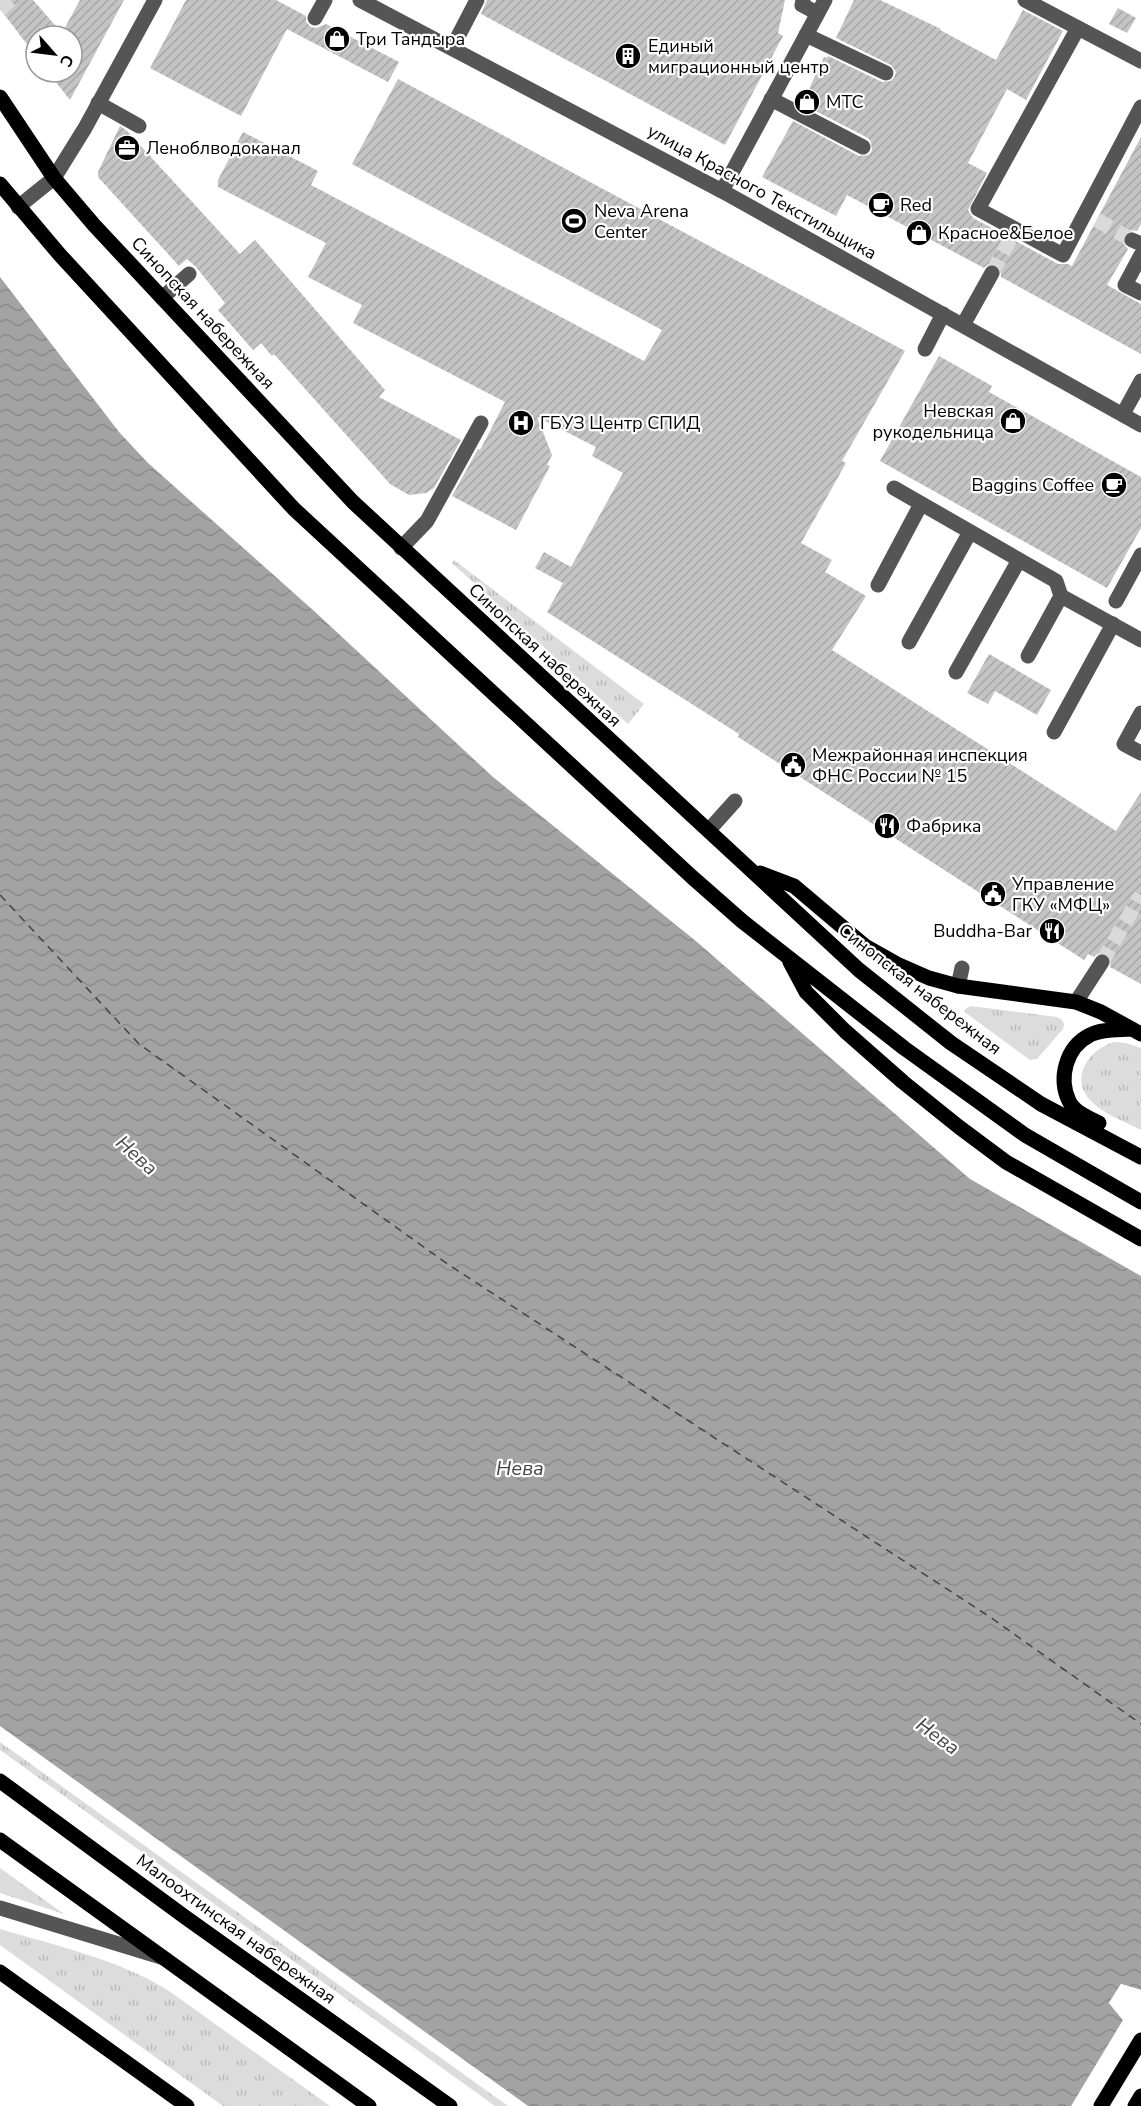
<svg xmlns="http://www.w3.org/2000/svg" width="1141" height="2106" font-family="'Nunito Sans',sans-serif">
	<defs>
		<pattern id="grass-tufts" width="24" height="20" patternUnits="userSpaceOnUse" patternTransform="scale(1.5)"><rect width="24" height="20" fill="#dcdcdc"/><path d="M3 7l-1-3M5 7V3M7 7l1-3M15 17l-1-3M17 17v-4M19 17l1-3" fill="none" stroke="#bbb"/></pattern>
		<pattern id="water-waves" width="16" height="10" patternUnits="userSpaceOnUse" patternTransform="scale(1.5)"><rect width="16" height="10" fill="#a3a3a3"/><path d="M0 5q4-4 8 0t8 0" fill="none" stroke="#8b8b8b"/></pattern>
		<pattern id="building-hatch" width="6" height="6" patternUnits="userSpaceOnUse" patternTransform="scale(1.5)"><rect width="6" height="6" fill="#c4c4c4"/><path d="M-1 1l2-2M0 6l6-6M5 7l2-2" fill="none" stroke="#a7a7a7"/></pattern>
	</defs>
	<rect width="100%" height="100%" fill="#fff"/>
	<g fill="url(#grass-tufts)">
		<polygon points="454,560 644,704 628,724 452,563"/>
		<polygon points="970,1006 1057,1017 1062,1020 1064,1024 1063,1029 1037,1059 1030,1060 966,1013 964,1010"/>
		<path d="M1113,1042L1126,1043L1141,1048V1130C1126,1122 1103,1114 1091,1101C1069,1078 1088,1051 1113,1042Z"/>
		<polygon points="0,1742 508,2106 495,2106 0,1750"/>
		<polygon points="0,1868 64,1914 0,1893"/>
		<path d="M0,1929C57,1946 118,1959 169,1991L330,2106H223L0,1945Z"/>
	</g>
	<polygon fill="url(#water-waves)" points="0,277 119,432 148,463 314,611 493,777 697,942 970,1179 1141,1276 1141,1990 1121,1984 1109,2003 1123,2020 1141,2106 528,2106 0,1726"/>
	<polygon fill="#fff" points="1121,1984 1141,1990 1141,1993 1122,1987 1112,2003 1125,2018 1141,2029 1141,2106 1071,2106 1123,2020 1109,2003"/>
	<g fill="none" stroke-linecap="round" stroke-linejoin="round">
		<polyline stroke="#444" stroke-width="1.5" stroke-dasharray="8 6" stroke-linecap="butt" points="0,895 139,1044 449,1265 990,1617 1141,1724"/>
	</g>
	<g fill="url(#building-hatch)">
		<polygon points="0,0 33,0 62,33 80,0 124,0 70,100 48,72 72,72 72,36 36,36 36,56 0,9"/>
		<polygon points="186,0 276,0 306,16 306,22 311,27 316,28 326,24 399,62 388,82 287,29 241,116 150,68"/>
		<polygon points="487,0 785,0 778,33 783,36 725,145 481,14"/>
		<polygon points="854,0 880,0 941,29 940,30 996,60 1023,10 1063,31 1026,100 1007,89 968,163 987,173 968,210 973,218 1058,264 1068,264 1072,266 1141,137 1141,224 1137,231 1130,230 1123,236 1122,242 1128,249 1107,285 1141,304 1141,354 1001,277 1001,269 996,264 988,264 984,268 847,195 836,216 762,177 793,121 859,156 868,155 872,151 871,142 868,138 802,104 824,57 827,58 828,56 882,82 891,81 894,78 896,72 891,65 836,38"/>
		<polygon points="1118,8 1136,18 1127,33 1109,24"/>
		<polygon points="398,79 905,351 842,461 846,463 801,543 832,560 825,572 866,596 832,650 1116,831 1141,792 1141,984 1110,967 1111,958 1107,954 1098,953 1094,957 1088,954 1084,960 738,737 739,734 547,612 563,583 535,568 544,552 571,567 623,473 592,456 596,447 537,417 552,455 547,465 550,466 516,530 452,496 478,449 480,450 505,402 353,323 362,305 308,277 326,243 218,187 218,180 243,132 318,171 311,185 644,361 662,330 352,164"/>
		<polygon points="120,126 127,131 240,254 255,240 385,390 379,397 461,440 434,488 426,493 409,495 390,484 274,354 272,356 261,343 253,350 218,310 225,303 196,267 187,259 179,266 98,177 98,172"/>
		<polygon points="939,356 992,386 989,392 1141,477 1141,528 1107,588 880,461"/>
		<polygon points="989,654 1051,690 1037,715 995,691 988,704 967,693"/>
	</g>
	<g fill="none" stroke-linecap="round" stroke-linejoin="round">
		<g stroke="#d9d9d9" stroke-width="15" stroke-dasharray="15 8" stroke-linecap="butt">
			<polyline points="0,10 10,0"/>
			<polyline points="1097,220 1132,240"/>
			<polyline points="992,273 1013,234"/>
			<polyline points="1102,962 1141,895"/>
		</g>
		<g stroke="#555" stroke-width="15">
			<polyline points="360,0 722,191 1141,425"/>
			<polyline points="803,0 802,5 817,13"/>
			<polyline points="1025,0 1141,61"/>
			<polyline points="315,18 325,0"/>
			<polyline points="1078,28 978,209 1063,255 1141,107"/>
			<polyline points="806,35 886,73"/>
			<polyline points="452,48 477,0"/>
			<polyline points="771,99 863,147"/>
			<polyline points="98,103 139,126"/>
			<polyline points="722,191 825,0"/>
			<polyline points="18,207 54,178 85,128 155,0"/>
			<polyline points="1132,240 1141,244"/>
			<polyline points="1141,255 1125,285 1141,293"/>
			<polyline points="162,298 189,274"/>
			<polyline points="963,325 992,273"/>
			<polyline points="925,349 943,314"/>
			<polyline points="1123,414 1141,381"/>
			<polyline points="894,488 1056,581 1061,596 1141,640"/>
			<polyline points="401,548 427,521 481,423"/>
			<polyline points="878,585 921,504"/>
			<polyline points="1116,601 1141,555"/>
			<polyline points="909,642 970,532"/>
			<polyline points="1028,656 1061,596"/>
			<polyline points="956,672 1019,560"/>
			<polyline points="1141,713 1124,744 1141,753"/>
			<polyline points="1054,732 1113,624"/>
			<polyline points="709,830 735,801"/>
			<polyline points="958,986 962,968"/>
			<polyline points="1076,1002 1102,962"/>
			<polyline points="0,1908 161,1957"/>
		</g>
		<g stroke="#000" stroke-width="15">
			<polyline points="0,97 54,178 94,225 353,502 859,970 951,1043 1041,1104 1141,1157"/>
			<polyline points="0,184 60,255 294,509 692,877 742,921 904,1048 1025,1135 1141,1202"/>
			<polyline points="760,873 794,886 865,946 897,964 929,978 958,986 1076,1002 1101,1012 1141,1034"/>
			<polyline points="790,962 806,992 845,1031 903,1082 959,1127 1006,1162 1141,1239"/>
			<path d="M1099,1123C1089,1118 1074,1112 1069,1101C1058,1078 1066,1047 1090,1035C1101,1029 1119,1030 1131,1029"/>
			<polyline points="0,1781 185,1917 450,2106"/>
			<polyline points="0,1840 369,2106"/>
			<polyline points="0,1972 187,2106"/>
			<polyline points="1101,2106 1141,2040"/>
			<polyline points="1135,2106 1141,2096"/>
		</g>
	</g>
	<defs>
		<g id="shop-disc" transform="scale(1.35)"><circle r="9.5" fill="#000" stroke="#fff"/><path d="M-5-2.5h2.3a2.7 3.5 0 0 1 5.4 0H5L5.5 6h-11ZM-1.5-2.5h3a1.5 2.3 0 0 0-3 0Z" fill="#fff"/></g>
		<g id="building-disc" transform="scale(1.35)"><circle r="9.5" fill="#000" stroke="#fff"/><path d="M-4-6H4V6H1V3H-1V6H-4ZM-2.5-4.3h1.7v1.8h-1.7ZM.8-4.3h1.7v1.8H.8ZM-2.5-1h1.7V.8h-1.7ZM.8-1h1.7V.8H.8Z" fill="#fff"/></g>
		<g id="office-disc" transform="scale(1.35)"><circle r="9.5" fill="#000" stroke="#fff"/><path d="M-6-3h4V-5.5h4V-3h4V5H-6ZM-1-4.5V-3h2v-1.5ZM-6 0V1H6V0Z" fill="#fff"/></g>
		<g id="cafe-disc" transform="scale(1.35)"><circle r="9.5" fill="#000" stroke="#fff"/><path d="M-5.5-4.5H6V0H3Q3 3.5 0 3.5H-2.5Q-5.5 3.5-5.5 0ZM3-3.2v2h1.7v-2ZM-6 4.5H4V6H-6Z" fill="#fff"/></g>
		<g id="stadium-disc" transform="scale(1.35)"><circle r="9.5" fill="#000" stroke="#fff"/><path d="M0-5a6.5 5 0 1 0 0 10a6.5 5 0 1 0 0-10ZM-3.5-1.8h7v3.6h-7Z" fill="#fff"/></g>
		<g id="hospital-disc" transform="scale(1.35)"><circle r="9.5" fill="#000" stroke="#fff"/><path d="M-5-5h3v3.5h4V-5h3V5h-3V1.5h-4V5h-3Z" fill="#fff"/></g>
		<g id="civic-disc" transform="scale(1.35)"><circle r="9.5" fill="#000" stroke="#fff"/><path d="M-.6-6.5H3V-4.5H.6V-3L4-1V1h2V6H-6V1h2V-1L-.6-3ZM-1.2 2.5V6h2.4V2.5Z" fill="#fff"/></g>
		<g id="restaurant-disc" transform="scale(1.35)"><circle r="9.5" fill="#000" stroke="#fff"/><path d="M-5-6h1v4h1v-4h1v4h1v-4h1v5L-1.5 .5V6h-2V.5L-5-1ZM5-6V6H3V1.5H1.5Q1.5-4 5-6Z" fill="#fff"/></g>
	</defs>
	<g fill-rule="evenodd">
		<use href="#shop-disc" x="337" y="39"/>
		<use href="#building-disc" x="628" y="56"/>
		<use href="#shop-disc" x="807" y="102"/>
		<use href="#office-disc" x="127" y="148"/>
		<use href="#cafe-disc" x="881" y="205"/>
		<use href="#stadium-disc" x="574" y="221"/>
		<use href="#shop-disc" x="919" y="233"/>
		<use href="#shop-disc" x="1013" y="421"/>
		<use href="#hospital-disc" x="521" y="423"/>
		<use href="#cafe-disc" x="1114" y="485"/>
		<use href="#civic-disc" x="793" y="765"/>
		<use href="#restaurant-disc" x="887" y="826"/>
		<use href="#civic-disc" x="993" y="894"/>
		<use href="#restaurant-disc" x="1052" y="931"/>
	</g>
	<g text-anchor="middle" stroke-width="4.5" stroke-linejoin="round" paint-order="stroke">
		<g font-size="18" fill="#000" stroke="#fff" text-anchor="start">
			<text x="356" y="45">Три Тандыра</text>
			<text x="648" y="52">Единый<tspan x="648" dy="21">миграционный центр</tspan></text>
			<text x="826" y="108">МТС</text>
			<text x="146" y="154">Леноблводоканал</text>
			<text x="900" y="211">Red</text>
			<text x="594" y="217">Neva Arena<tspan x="594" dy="21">Center</tspan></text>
			<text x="938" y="239">Красное&amp;Белое</text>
			<text x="994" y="417" text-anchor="end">Невская<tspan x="994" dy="21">рукодельница</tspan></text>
			<text x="540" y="429">ГБУЗ Центр СПИД</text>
			<text x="1094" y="491" text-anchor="end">Baggins Coffee</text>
			<text x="812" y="761">Межрайонная инспекция<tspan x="812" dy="21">ФНС России № 15</tspan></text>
			<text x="906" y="832">Фабрика</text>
			<text x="1012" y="890">Управление<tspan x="1012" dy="21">ГКУ «МФЦ»</tspan></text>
			<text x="1032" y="937" text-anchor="end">Buddha-Bar</text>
		</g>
		<g font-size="18" fill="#000" stroke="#fff">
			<text transform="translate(762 192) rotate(29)" y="6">улица Красного Текстильщика</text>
			<text transform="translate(203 313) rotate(47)" y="6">Синопская набережная</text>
			<text transform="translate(545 655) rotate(43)" y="6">Синопская набережная</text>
			<text transform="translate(920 989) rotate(38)" y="6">Синопская набережная</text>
			<text transform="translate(236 1929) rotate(36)" y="6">Малоохтинская набережная</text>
		</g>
		<g font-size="20" font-style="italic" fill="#444" stroke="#fff">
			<text transform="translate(137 1155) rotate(42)" y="7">Нева</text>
			<text x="520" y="1475">Нева</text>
			<text transform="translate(938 1736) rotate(36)" y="7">Нева</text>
		</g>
	</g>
	<g transform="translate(54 54) rotate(118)"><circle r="28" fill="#ffffff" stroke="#999999" stroke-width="1.5"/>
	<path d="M0-4.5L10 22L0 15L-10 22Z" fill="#000000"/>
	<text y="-9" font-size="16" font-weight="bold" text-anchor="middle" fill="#000000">С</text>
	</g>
</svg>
